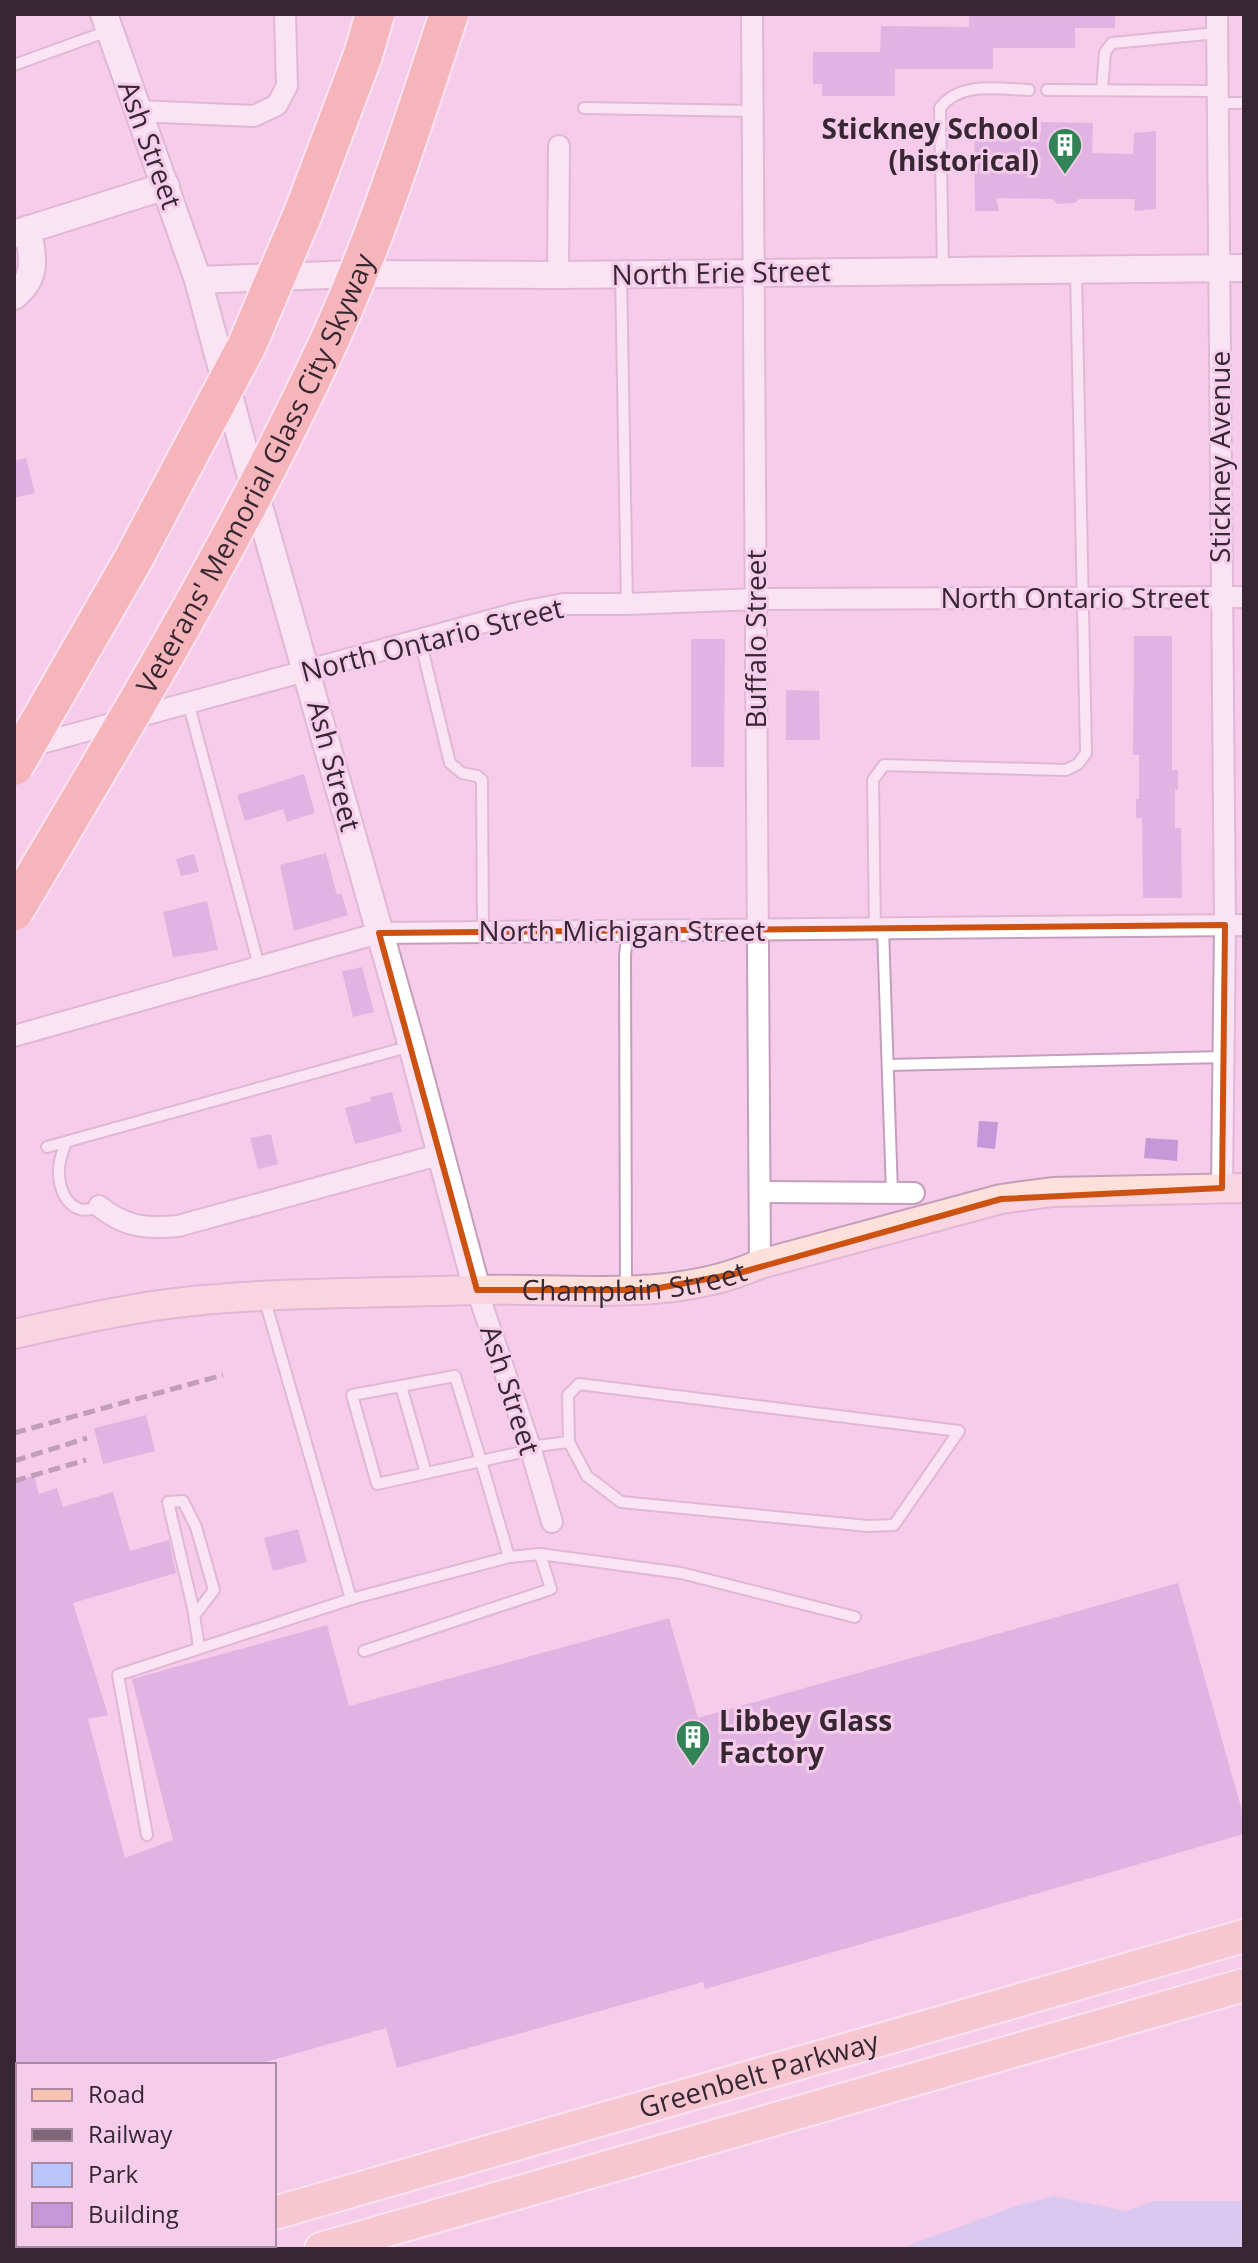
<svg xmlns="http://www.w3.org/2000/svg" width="1258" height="2263" font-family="'Open Sans',sans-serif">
	<rect width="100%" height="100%" fill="#f5ccea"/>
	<polygon fill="#b9c4fa" points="1055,2196 1125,2211 1155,2201 1244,2201 1244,2249 898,2249 1022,2204"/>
	<g fill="#c598d9">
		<polygon points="969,14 1115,14 1115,28 1075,28 1075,48 993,48 993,69 895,69 895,96 822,96 822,84 813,84 813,52 880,52 881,26 969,27"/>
		<polygon points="1041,122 1093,123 1092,153 1133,154 1134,133 1156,131 1156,209 1134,211 1135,199 1079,199 1075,203 1057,204 1053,199 996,198 999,211 975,211 974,136 977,128 988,123 998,131 1041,132"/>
		<polygon points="26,458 35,493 14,498 14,461"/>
		<polygon points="1134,636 1172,636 1172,770 1178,770 1178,790 1175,789 1175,828 1181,828 1182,898 1143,898 1142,818 1136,818 1136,799 1139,799 1139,755 1133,755"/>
		<polygon points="691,639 725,639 724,767 691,767"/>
		<polygon points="786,690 819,691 820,740 786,740"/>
		<polygon points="304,774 315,813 287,822 283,809 245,821 237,795"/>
		<polygon points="326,853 337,895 341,893 348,915 294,931 280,865"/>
		<polygon points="194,854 199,872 181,876 176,859"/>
		<polygon points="207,901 218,950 173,957 163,912"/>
		<polygon points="362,967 374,1012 353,1017 342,971"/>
		<polygon points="392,1092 402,1132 355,1144 345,1108 371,1101 370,1097"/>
		<polygon points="979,1121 998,1122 995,1149 977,1147"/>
		<polygon points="271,1134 278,1164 258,1169 250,1138"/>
		<polygon points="1146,1138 1178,1140 1177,1161 1144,1158"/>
		<polygon points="146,1415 155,1451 103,1464 94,1428"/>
		<polygon points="34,1475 39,1494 57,1488 63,1507 113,1492 130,1551 169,1540 176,1573 73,1603 108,1715 88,1719 125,1858 173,1840 132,1679 327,1625 349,1706 669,1618 698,1718 1178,1583 1244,1818 1244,1834 705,1989 703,1982 397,2068 386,2028 255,2065 14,2065 14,1482"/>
		<polygon points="298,1529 307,1562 273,1571 264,1538"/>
	</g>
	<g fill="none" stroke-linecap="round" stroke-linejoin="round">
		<g stroke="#c59ebb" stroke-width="14">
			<g id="service">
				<polyline points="14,65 108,31"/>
				<polyline points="1047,90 1217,91"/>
				<polyline points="1102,90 1105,52 1112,43 1217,33"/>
				<polyline points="1218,103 1244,103"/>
				<polyline points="584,108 752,111"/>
				<path d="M943,270L940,108C960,81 999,89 1029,90"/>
				<polyline points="621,274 627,604"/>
				<polyline points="420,640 450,763 462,773 477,776 482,780 483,932"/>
				<polyline points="188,702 259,966"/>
				<polyline points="883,929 892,1193"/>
				<polyline points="875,930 873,780 884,765 1066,770 1078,764 1086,753 1076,271"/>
				<polyline points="888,1065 1224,1057"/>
				<path d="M66,1142C63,1150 60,1158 59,1167C57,1192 72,1220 99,1206"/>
				<polyline points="47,1147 411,1046"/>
				<polyline points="626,1289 625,955 628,931"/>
				<polyline points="264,1297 351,1599 509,1557 481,1461 531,1450"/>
				<polygon points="455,1376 481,1461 377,1484 352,1395"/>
				<polyline points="401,1386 426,1473"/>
				<polyline points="529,1447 569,1442 587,1476 621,1502 868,1526 894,1525 959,1431 579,1384 568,1395 569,1442"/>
				<polyline points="509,1557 540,1554 681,1573 855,1617"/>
				<polyline points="194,1616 214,1590 196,1527 183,1501 168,1502 193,1608 199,1647"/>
				<polyline points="364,1651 551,1589 540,1554"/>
				<polyline points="147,1835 118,1675 351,1599"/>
			</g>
		</g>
		<g stroke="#c59ebb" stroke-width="24">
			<g id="minor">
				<polyline points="752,14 760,1264"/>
				<polyline points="1217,14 1225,925 1222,1188"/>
				<polyline points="137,111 254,116 277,105 287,86 285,14"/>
				<polyline points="558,275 559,146"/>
				<polyline points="27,747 521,612 564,604 627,604 756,599 1244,597"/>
				<polyline points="14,1036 379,933 1244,925"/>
				<polyline points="760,1192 914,1193"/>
				<path d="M99,1206C124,1227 147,1229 178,1226L442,1154"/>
				<polyline points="477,1290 531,1450 552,1522"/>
			</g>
		</g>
		<g stroke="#c59ebb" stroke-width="30">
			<g id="tertiary">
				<polyline points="104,14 198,280 257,499 412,1046 477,1290"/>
				<polyline points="14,234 166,186"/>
				<polyline points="198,280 355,274 558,275 1244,268"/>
				<path d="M14,296C39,276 32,257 28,229"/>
			</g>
		</g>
		<g stroke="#c59ebb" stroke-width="32">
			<g id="secondary">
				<path id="s1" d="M14,1334C73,1321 133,1307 193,1301C285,1292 380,1293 472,1290C568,1287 671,1304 760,1264L1001,1199L1053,1192L1244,1188"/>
			</g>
		</g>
		<g stroke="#fff" stroke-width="36">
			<g id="primary">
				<path id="s2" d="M274,2213L1244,1936"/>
				<polyline points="142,2249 156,2245"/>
				<polyline points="321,2249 1244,1985"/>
			</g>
		</g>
		<use href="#service" stroke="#fff" stroke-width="10"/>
		<use href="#minor" stroke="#fff" stroke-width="20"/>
		<use href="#tertiary" stroke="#fff" stroke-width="26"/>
		<use href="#secondary" stroke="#fce0d9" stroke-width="28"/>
		<use href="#primary" stroke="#f9c2b3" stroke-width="32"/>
		<g stroke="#7f6678" stroke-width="5" stroke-dasharray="12 6" stroke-linecap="butt">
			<polyline points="14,1433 223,1375"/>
			<polyline points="14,1461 87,1438"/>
			<polyline points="14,1481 86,1460"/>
		</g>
		<g stroke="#fff" stroke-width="42" stroke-linecap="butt">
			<g id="motorway-bridge">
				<polyline points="14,766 134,558 247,345 304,211 363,55 375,14"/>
				<path id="s3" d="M14,911C120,733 226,558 315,371C371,256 409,135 449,14"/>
			</g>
		</g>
		<use href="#motorway-bridge" stroke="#f59981" stroke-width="38"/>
	</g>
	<path d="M0 0H1258V2263H0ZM1225,925L1222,1188L1001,1199L739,1273L648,1290H477L379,933Z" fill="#f5ccea" fill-opacity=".55" fill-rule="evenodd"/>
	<path fill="none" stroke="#cd5212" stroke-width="6" stroke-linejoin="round" d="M1225,925L1222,1188L1001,1199L739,1273L648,1290H477L379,933Z"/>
	<defs>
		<g id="building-pin" transform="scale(1.8)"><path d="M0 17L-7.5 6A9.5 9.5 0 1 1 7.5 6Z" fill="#328456" stroke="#f5ccea"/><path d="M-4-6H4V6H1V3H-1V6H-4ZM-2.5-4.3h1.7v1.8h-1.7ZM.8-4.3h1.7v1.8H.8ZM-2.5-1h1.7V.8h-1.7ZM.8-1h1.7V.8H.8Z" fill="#fff"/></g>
	</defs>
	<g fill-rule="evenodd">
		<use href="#building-pin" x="1065" y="145"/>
		<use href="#building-pin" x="693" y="1737"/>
	</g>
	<g text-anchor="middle" stroke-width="6" stroke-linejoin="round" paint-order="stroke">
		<g font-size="28" font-weight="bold" fill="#372733" stroke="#f5ccea" text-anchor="end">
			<text x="1039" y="139">Stickney School<tspan x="1039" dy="32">(historical)</tspan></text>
			<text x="719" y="1731" text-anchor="start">Libbey Glass<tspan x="719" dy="32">Factory</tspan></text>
		</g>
		<g font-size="28" fill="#372733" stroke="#f5ccea">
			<text transform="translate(150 145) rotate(70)" y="10">Ash Street</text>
			<text transform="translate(721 273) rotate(-1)" y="10">North Erie Street</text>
			<text transform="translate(1220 457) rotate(-90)" y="10">Stickney Avenue</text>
			<text dy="10" stroke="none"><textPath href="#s3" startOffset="500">Veterans' Memorial Glass City Skyway</textPath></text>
			<text x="1075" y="608">North Ontario Street</text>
			<text transform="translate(756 639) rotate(-90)" y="10">Buffalo Street</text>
			<text transform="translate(432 640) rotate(-14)" y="10">North Ontario Street</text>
			<text transform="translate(334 766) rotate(75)" y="10">Ash Street</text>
			<text x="622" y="941">North Michigan Street</text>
			<text dy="10" stroke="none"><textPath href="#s1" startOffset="624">Champlain Street</textPath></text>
			<text transform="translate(510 1390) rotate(72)" y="10">Ash Street</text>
			<text dy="10" stroke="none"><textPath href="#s2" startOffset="504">Greenbelt Parkway</textPath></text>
		</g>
	</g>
	<rect width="1258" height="2263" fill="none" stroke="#372733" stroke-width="32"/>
	<rect x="16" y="2063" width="260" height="184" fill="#f5ccea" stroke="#a98aa1" stroke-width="2"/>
	<rect x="32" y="2089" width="40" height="12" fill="#f9c2b3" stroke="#a98aa1" stroke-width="2"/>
	<text x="88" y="2103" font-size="24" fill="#372733">Road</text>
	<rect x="32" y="2129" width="40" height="12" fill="#7f6678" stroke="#a98aa1" stroke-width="2"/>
	<text x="88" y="2143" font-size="24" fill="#372733">Railway</text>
	<rect x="32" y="2163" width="40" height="24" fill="#b9c4fa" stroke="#a98aa1" stroke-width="2"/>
	<text x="88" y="2183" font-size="24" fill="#372733">Park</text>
	<rect x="32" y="2203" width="40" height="24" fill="#c598d9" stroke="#a98aa1" stroke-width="2"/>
	<text x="88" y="2223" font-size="24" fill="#372733">Building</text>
</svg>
